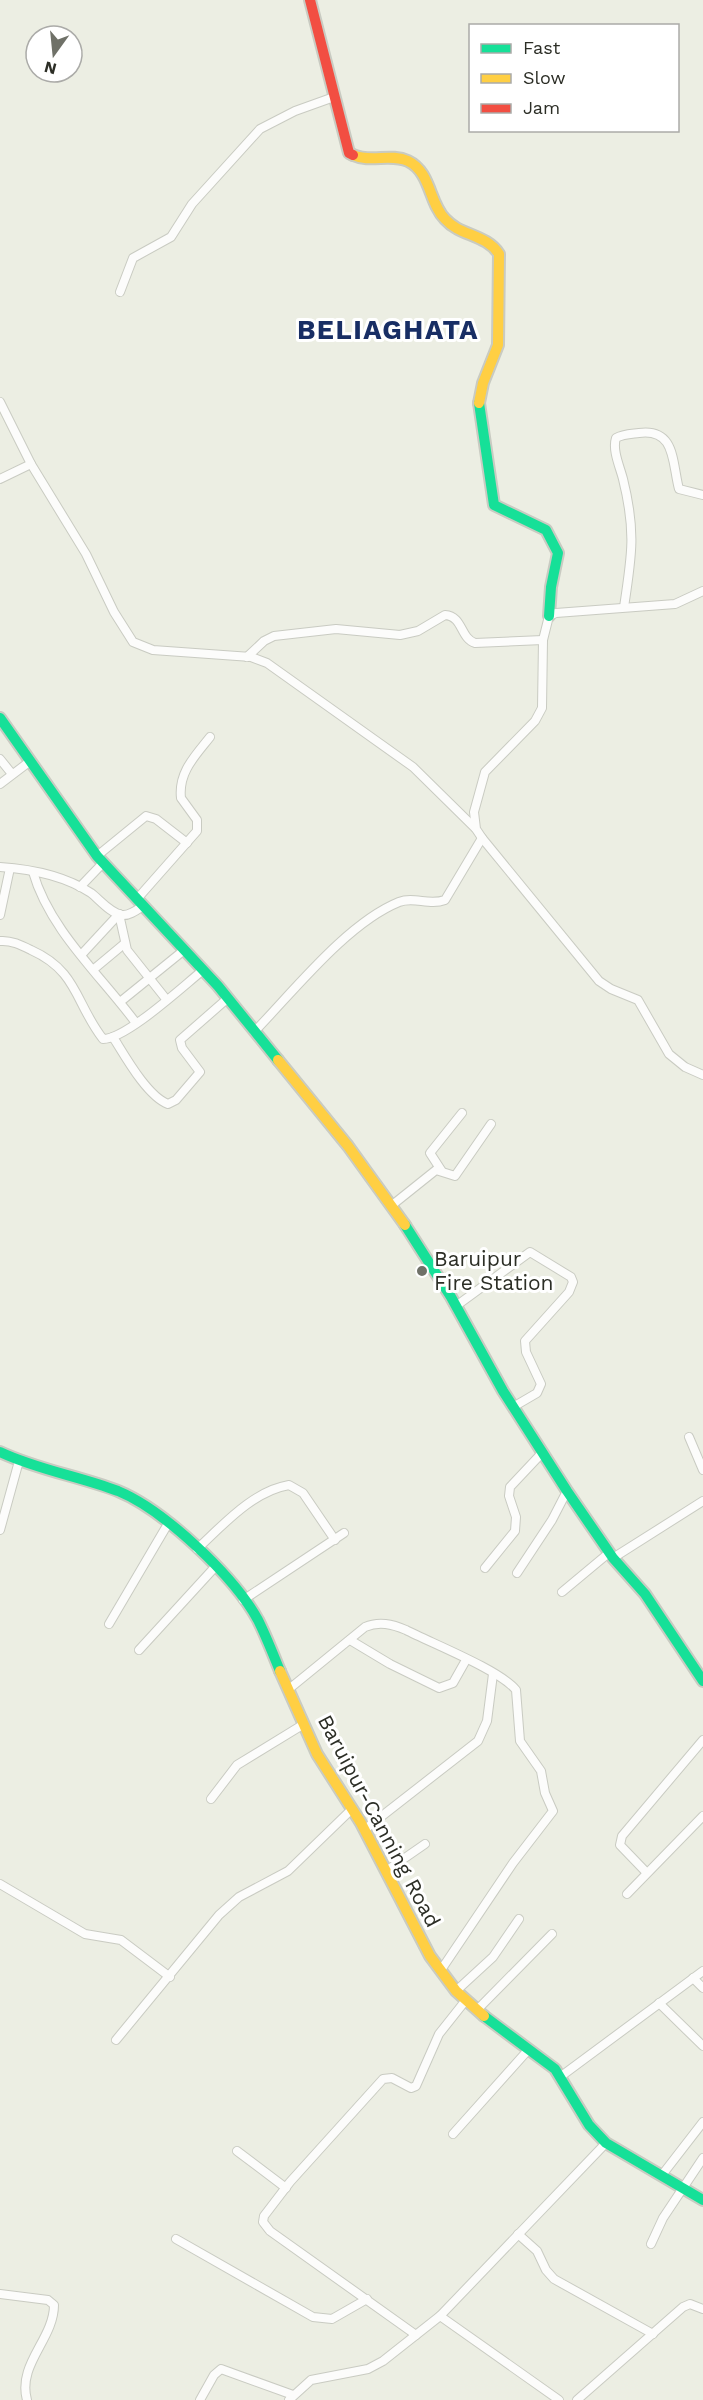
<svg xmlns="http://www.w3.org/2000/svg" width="703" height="2400" font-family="'Work Sans',sans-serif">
	<rect width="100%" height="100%" fill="#eceee3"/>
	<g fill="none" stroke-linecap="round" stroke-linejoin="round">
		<g stroke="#c9cbc2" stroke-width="10">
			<g id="street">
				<polyline points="120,292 133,258 171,237 192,204 260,129 295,111 334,97"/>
				<polyline points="0,402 31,464 86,554 114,612 133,642 153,650 251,657 267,663 413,767 475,828"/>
				<polyline points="0,479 31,464"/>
				<polyline points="703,591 675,604 556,613 549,616 543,640 542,708 535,721 485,772 474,812 476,829 482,838 599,981 611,989 638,1000 669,1054 685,1067 703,1075"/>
				<path d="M624,607C632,555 636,531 623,479C620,467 612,450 616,438C623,434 631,434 639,433C676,428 672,463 679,489L703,495"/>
				<path d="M247,657L264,641L274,636L336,629L400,635L418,631L445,615C463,616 460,638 475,643L543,640"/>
				<polyline points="0,759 12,774"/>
				<polyline points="0,784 29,762"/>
				<polyline points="97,856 146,816 156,819 187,843"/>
				<path d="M0,867C30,869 65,876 91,893C100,900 110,913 122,915C129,916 137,910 143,906"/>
				<path d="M33,872C49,929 101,976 136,1023"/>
				<polyline points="80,887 103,863"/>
				<path d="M137,899L197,831V820L181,798C178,772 196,755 210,737"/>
				<polyline points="119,914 127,950 166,999"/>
				<polyline points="0,915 10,868"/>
				<path d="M0,941C11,940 21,945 31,950C78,971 75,1003 103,1039C126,1039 182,987 202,971"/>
				<polyline points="82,954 119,914"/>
				<polyline points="94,969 124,944"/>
				<polyline points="120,1002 183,951"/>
				<path d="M254,1032C293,992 347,923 399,902C414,896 429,906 445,900L482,838"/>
				<path d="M113,1037C125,1056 147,1096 168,1104L176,1100L200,1072L182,1048L180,1040L228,998"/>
				<polyline points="441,1170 430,1153 462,1113"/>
				<polyline points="391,1206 436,1170 455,1176 491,1124"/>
				<polyline points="456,1306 530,1252 571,1277 573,1282 569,1292 525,1341 526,1352 541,1384 537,1393 513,1407"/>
				<polyline points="689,1437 703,1470"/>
				<polyline points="0,1530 19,1461"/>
				<path d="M197,1549C223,1525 253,1491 289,1485L303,1493L335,1540"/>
				<polyline points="613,1558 703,1501"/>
				<polyline points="485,1568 515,1531 516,1517 509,1496 510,1487 542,1453"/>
				<polyline points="517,1573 552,1520 567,1491"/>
				<polyline points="562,1592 610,1552"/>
				<polyline points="243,1600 344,1533"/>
				<polyline points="109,1624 169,1522"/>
				<polyline points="350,1640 390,1664 439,1688 453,1683 466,1660"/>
				<polyline points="139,1650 215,1567"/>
				<path d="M289,1689L365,1627C379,1621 392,1624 406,1630C431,1643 500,1670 516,1690L520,1741L541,1771L545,1793L553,1811L513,1863L441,1970"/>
				<polyline points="211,1799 237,1765 304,1724"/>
				<polyline points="364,1830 478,1741 487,1721 493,1674"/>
				<polyline points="386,1871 425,1844"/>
				<polyline points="646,1872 620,1845 622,1836 703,1740"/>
				<polyline points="0,1884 85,1934 121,1940 170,1977"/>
				<polyline points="627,1894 703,1816"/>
				<polyline points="693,1978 703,1988"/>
				<polyline points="456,1991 493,1957 519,1919"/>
				<polyline points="659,2003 703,2046"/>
				<polyline points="477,2010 552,1934"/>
				<polyline points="116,2040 219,1915 239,1897 288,1871 352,1809"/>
				<polyline points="560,2077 703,1971"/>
				<polyline points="453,2134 529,2049"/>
				<polyline points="237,2151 286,2188"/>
				<polyline points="662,2175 703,2122"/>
				<polyline points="518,2234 537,2251 546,2270 554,2279 653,2334"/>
				<polyline points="176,2239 313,2317 332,2319 367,2299"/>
				<polyline points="651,2244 663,2218 703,2158"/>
				<path d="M0,2294L48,2300L54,2305C54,2339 17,2364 27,2400"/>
				<polyline points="440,2316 559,2400"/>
				<polyline points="416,2335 270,2231 263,2222 264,2216 290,2182 383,2079 392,2078 411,2088 416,2086 439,2034 466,2000"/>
				<polyline points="200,2400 214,2375 221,2369 293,2395"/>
				<polyline points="289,2400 311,2380 368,2369 383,2361 440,2316 606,2143"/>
				<polyline points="577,2400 683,2307 690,2304 703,2309"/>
			</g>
		</g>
		<g stroke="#c9cbc2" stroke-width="14">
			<g id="fast">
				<polyline points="479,403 494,505 546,530 558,553 551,587 549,616"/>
				<polyline points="0,718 97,856 218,986 278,1060"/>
				<polyline points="405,1225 451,1297 503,1391 567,1491 613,1558 645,1594 703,1681"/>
				<path d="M0,1452C38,1470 79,1476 118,1491C164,1510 234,1576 258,1620C266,1636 273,1654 280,1671"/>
				<polyline points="484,2016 555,2069 589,2125 606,2143 703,2200"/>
			</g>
		</g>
		<g stroke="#c9cbc2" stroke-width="14">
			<g id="slow">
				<path d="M353,155C370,163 391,153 408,161C431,172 429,203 445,219C460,236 486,234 499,254L498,345L483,383L479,403"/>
				<polyline points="278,1060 348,1146 405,1225"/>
				<polyline points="280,1671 317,1754 361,1823 430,1956 456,1991 484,2016"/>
			</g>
		</g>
		<g stroke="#c9cbc2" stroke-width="14">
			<polyline id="jam" points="310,0 349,153 353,155"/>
		</g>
		<use href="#street" stroke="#fcfcfb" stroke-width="8"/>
		<use href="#fast" stroke="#16e098" stroke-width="10"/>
		<use href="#slow" stroke="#ffcf43" stroke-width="10"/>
		<use href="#jam" stroke="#f24e42" stroke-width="10"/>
	</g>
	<circle fill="#6f7168" stroke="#fff" stroke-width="2" cx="422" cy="1271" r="6"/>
	<g text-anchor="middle" stroke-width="6" stroke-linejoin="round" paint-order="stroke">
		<g font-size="21" fill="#2c2e26" stroke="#fff" text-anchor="start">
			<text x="434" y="1266">Baruipur<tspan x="434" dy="24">Fire Station</tspan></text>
		</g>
		<g font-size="21" fill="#2c2e26" stroke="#fff">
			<text transform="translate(379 1821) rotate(62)" y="7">Baruipur-Canning Road</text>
		</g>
		<g font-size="27" font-weight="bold" letter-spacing="1.5" fill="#182e64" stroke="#fff">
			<text x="388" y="339">BELIAGHATA</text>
		</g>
	</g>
	<rect x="469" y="24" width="210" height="108" fill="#ffffff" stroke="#ababa8" stroke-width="1.5"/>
	<rect x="481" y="44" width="30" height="9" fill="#16e098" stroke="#ababa8" stroke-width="1.5"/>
	<text x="523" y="54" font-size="18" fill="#2c2e26">Fast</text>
	<rect x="481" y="74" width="30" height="9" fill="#ffcf43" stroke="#ababa8" stroke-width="1.5"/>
	<text x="523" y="84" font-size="18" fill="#2c2e26">Slow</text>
	<rect x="481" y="104" width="30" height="9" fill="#f24e42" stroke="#ababa8" stroke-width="1.5"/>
	<text x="523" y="114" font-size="18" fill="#2c2e26">Jam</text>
	<g transform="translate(54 54) rotate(195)"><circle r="28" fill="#ffffff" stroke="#ababa8" stroke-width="1.5"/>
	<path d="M0-4.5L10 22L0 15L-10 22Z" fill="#6f7168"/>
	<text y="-9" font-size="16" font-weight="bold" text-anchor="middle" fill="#2c2e26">N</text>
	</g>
</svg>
